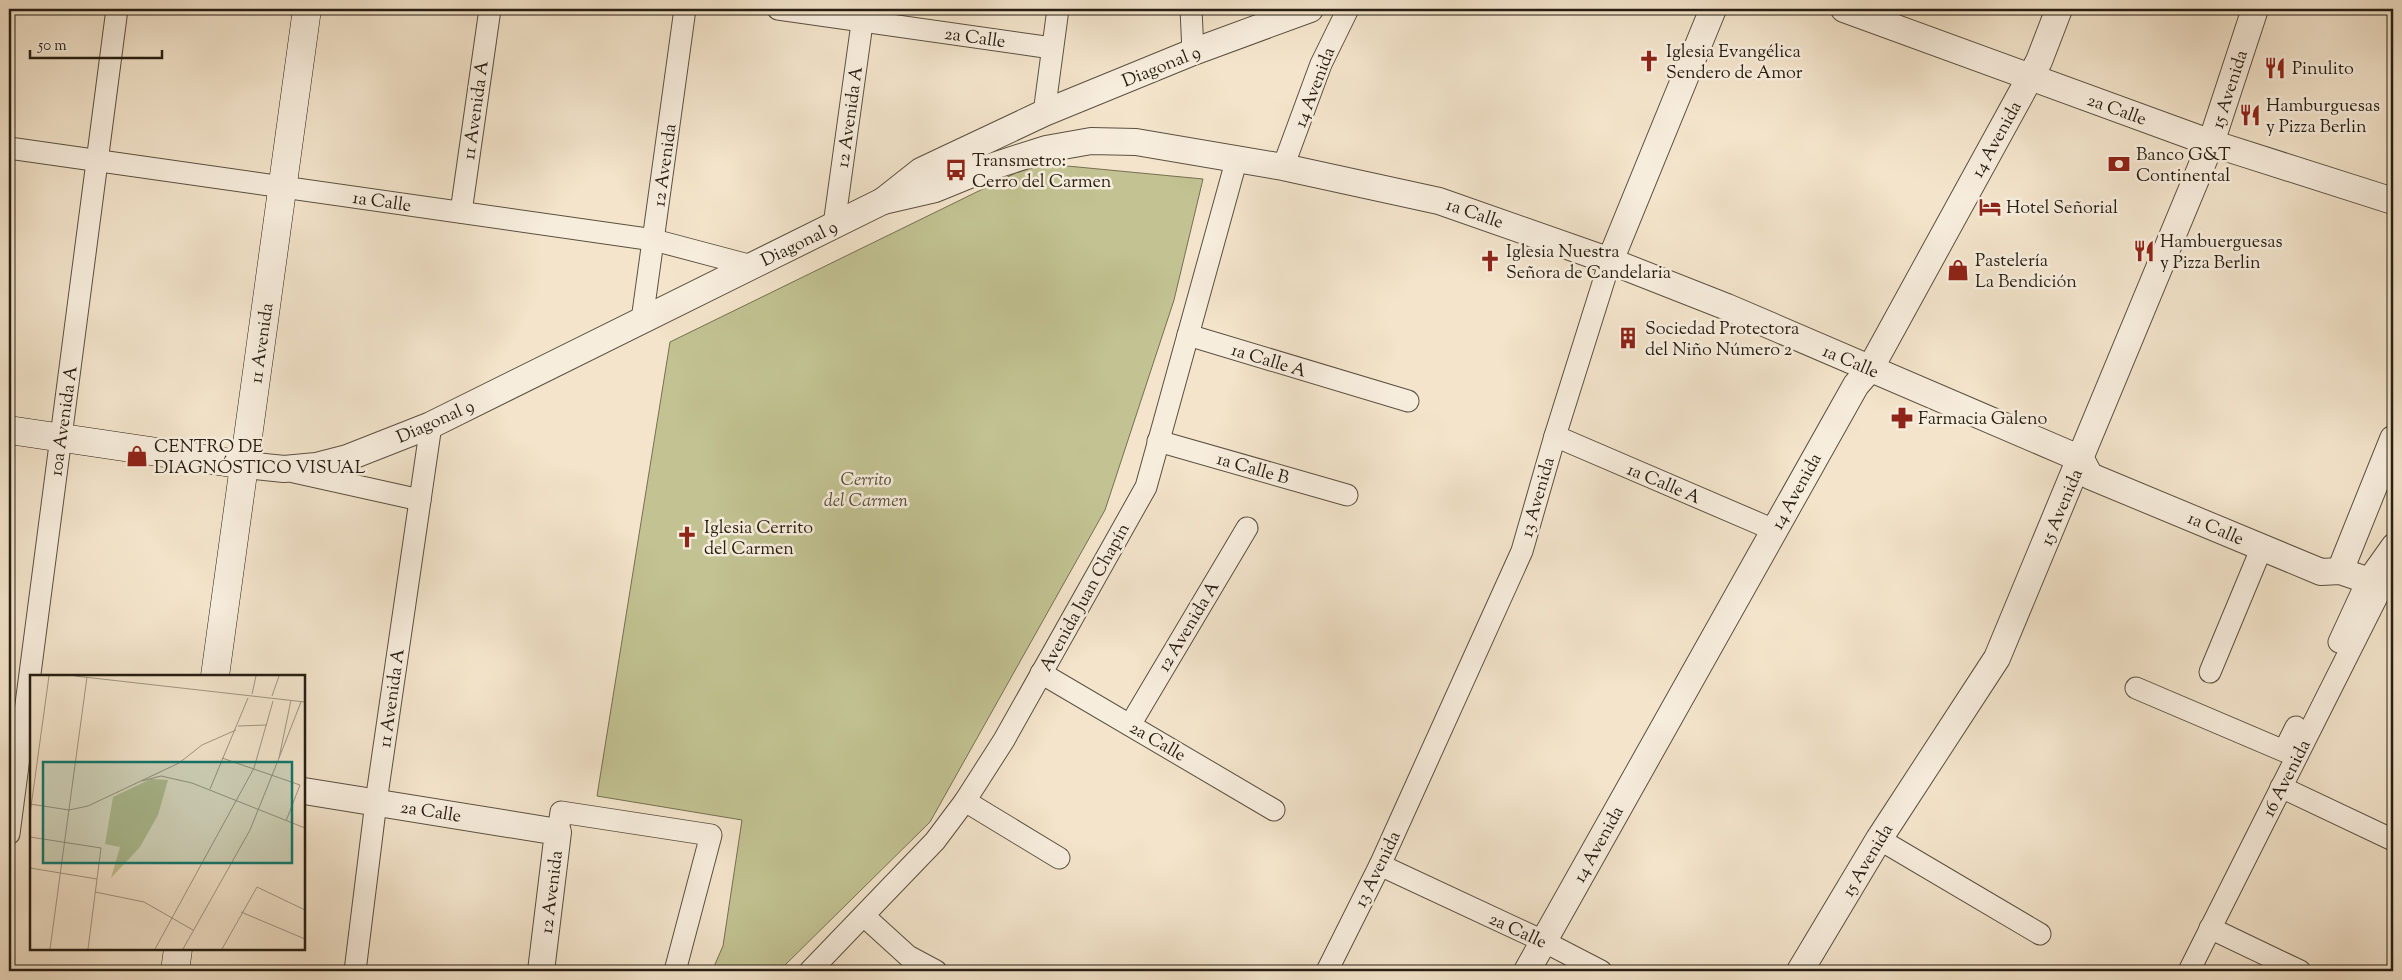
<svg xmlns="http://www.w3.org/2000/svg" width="2402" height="980" font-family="'Sorts Mill Goudy',serif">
	<rect width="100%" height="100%" fill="#f3e4cb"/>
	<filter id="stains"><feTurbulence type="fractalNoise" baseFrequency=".004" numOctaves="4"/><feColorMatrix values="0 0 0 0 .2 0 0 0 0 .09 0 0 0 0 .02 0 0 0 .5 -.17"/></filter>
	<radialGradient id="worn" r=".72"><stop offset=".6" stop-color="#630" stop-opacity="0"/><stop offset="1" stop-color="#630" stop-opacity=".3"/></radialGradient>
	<polygon fill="#c2c292" stroke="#747052" points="1036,163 1203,179 1174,300 1105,510 930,822 779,971 712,971 723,946 742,820 597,796 670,342"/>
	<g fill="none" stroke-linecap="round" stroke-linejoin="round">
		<g stroke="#5a5040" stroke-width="23">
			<g id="minor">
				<polyline points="778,9 1052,48"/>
				<polyline points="1191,9 1193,52"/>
				<polyline points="1044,113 1058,9"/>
				<polyline points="9,148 654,240 752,266"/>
				<polyline points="1283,167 1321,64 1348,9"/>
				<polyline points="461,212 490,9"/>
				<polyline points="834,225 864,9"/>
				<polyline points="642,320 685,9"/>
				<polyline points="1188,335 1408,401"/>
				<polyline points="1555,436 1774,530"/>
				<polyline points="1158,441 1347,495"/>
				<polyline points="294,472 420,500"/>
				<polyline points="2339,642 2368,579 2393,544"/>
				<polyline points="2210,672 2262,547"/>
				<polyline points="1041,673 1274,810"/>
				<polyline points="2136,688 2284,751 2296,727"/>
				<polyline points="1130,725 1247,528"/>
				<polyline points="2281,787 2393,840"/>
				<polyline points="965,801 1059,858"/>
				<polyline points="558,832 561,812 711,835 675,971"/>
				<polyline points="9,834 117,9"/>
				<polyline points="1879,839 2040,934"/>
				<polyline points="1380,865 1543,941 1601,971"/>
				<polyline points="864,916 908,956 936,971"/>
				<polyline points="2210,928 2300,971"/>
				<polyline points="355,971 376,802 431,425"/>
				<polyline points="810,971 935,841 965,801 1004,740 1146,487 1237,158"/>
				<polyline points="1327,971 1380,865 1522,551 1555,436 1610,261"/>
				<polyline points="2189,971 2383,585 2393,571"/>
			</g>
		</g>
		<g stroke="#5a5040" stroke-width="28">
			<g id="tertiary">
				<polyline points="1844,9 2211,143 2393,201"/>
				<polyline points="883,201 935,189 984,169 1046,149 1091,141 1136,142 1283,167 1439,201 1610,261 1727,307 2081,459 2090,476 2321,572 2340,571 2393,589"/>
				<polyline points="1610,261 1713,9"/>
				<polyline points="245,465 284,469 316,466 347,458 431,425 883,201 921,171 1044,113 1193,52 1310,9"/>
				<polyline points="2340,571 2393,439"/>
				<polyline points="9,744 31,748"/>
				<polyline points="304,791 558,832 541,971"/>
				<polyline points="1527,971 1856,385 1870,369 2039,61 2059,9"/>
				<polyline points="1800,971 1879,839 1997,658 2211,143 2255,9"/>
			</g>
		</g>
		<g stroke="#271e12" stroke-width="29">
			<g id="secondary">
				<polyline points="9,430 245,465"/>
				<polyline points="215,676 307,9"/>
				<polyline points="175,971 178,949"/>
			</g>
		</g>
		<use href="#minor" stroke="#f7eddd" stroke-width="21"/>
		<use href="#tertiary" stroke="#f7eddd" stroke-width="26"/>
		<use href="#secondary" stroke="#f7eddd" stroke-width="28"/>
	</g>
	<defs>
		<g id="church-bare" transform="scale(1.725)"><path d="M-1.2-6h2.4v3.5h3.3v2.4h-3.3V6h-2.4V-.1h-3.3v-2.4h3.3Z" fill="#8f2418" stroke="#f7eddd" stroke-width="2.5" paint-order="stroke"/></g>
		<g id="restaurant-bare" transform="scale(1.725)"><path d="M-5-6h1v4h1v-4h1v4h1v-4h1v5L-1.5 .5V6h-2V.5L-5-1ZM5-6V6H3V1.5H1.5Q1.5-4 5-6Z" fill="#8f2418" stroke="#f7eddd" stroke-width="2.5" paint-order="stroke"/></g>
		<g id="bank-bare" transform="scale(1.725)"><path d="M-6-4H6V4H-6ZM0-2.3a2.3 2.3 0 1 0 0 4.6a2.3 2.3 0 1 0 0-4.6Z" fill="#8f2418" stroke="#f7eddd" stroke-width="2.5" paint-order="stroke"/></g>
		<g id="bus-bare" transform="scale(1.725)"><path d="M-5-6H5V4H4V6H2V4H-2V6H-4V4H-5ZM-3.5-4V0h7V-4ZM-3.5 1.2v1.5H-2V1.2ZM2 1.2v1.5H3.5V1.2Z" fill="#8f2418" stroke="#f7eddd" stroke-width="2.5" paint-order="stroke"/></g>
		<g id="hotel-bare" transform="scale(1.725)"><path d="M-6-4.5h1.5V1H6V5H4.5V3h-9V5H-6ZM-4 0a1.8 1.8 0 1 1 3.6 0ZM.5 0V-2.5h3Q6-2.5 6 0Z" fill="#8f2418" stroke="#f7eddd" stroke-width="2.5" paint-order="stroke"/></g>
		<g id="shop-bare" transform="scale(1.725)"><path d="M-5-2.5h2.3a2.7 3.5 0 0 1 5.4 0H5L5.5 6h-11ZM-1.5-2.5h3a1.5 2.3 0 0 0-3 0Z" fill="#8f2418" stroke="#f7eddd" stroke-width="2.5" paint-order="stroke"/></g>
		<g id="building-bare" transform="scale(1.725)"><path d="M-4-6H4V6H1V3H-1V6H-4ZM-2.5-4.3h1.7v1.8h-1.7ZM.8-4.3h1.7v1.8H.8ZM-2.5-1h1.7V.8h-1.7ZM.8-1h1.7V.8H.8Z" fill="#8f2418" stroke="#f7eddd" stroke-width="2.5" paint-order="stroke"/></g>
		<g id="pharmacy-bare" transform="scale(1.725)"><path d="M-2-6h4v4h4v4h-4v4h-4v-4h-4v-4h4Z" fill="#8f2418" stroke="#f7eddd" stroke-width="2.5" paint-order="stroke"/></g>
	</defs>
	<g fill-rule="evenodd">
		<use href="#church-bare" x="1649" y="61"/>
		<use href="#restaurant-bare" x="2275" y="68"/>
		<use href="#restaurant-bare" x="2250" y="115"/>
		<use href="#bank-bare" x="2119" y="164"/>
		<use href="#bus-bare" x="956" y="170"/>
		<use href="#hotel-bare" x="1990" y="207"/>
		<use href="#restaurant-bare" x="2144" y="251"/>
		<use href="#church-bare" x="1490" y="261"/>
		<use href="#shop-bare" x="1958" y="270"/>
		<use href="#building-bare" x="1628" y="338"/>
		<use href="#pharmacy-bare" x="1902" y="418"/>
		<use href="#shop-bare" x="137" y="456"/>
		<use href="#church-bare" x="687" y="537"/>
	</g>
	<g text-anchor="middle" stroke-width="5" stroke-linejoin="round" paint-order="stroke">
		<g font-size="18" fill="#271e12" stroke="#f7eddd">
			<text transform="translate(975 37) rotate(8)" y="6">2a Calle</text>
			<text transform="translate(1161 66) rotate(-22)" y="6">Diagonal 9</text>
			<text transform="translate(1314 87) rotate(-69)" y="6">14 Avenida</text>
			<text transform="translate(2229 89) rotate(-72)" y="6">15 Avenida</text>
			<text transform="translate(2117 109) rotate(20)" y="6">2a Calle</text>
			<text transform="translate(475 110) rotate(-82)" y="6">11 Avenida A</text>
			<text transform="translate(849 117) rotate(-82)" y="6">12 Avenida A</text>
			<text transform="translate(1996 139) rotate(-61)" y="6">14 Avenida</text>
			<text transform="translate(664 165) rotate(-82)" y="6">12 Avenida</text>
			<text transform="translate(382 201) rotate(8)" y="6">1a Calle</text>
			<text transform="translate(1475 213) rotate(19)" y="6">1a Calle</text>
			<text transform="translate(799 243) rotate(-26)" y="6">Diagonal 9</text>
			<text transform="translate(261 343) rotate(-82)" y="6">11 Avenida</text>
			<text transform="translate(1269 360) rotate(17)" y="6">1a Calle A</text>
			<text transform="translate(1851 361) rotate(23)" y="6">1a Calle</text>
			<text transform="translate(63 421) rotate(-82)" y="6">10a Avenida A</text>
			<text transform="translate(435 421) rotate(-24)" y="6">Diagonal 9</text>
			<text transform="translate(1253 468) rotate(16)" y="6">1a Calle B</text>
			<text transform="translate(1664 483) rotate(23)" y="6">1a Calle A</text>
			<text transform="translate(1796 491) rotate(-61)" y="6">14 Avenida</text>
			<text transform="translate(1537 497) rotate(-74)" y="6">13 Avenida</text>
			<text transform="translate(2061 507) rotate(-67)" y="6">15 Avenida</text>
			<text transform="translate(2216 528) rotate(23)" y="6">1a Calle</text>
			<text transform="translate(1084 597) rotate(-61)" y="6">Avenida Juan Chapín</text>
			<text transform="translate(1188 626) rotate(-59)" y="6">12 Avenida A</text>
			<text transform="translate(391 698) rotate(-82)" y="6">11 Avenida A</text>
			<text transform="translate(1158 741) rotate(30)" y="6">2a Calle</text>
			<text transform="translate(2286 778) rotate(-63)" y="6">16 Avenida</text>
			<text transform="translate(431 811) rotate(9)" y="6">2a Calle</text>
			<text transform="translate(1598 844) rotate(-61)" y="6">14 Avenida</text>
			<text transform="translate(1867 860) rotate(-59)" y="6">15 Avenida</text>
			<text transform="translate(1377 869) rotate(-64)" y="6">13 Avenida</text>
			<text transform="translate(551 892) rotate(-83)" y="6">12 Avenida</text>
			<text transform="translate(1518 930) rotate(25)" y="6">2a Calle</text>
		</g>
		<g font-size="18" fill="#271e12" stroke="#f7eddd" text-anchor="start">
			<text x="1666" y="57">Iglesia Evangélica<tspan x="1666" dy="21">Sendero de Amor</tspan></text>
			<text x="2292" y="74">Pinulito</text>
			<text x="2266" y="111">Hamburguesas<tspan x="2266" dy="21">y Pizza Berlin</tspan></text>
			<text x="2136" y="160">Banco G&amp;T<tspan x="2136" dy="21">Continental</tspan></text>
			<text x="972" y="166">Transmetro:<tspan x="972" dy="21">Cerro del Carmen</tspan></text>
			<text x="2006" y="213">Hotel Señorial</text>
			<text x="2160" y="247">Hambuerguesas<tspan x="2160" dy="21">y Pizza Berlin</tspan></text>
			<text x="1506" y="257">Iglesia Nuestra<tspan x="1506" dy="21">Señora de Candelaria</tspan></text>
			<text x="1975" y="266">Pastelería<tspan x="1975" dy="21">La Bendición</tspan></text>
			<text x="1645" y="334">Sociedad Protectora<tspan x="1645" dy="21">del Niño Número 2</tspan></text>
			<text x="1918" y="424">Farmacia Galeno</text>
			<text x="154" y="452">CENTRO DE<tspan x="154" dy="21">DIAGNÓSTICO VISUAL</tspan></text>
			<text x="704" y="533">Iglesia Cerrito<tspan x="704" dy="21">del Carmen</tspan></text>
		</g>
		<g font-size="18" font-style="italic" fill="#564f38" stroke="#f7eddd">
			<text x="866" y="485">Cerrito<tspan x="866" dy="21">del Carmen</tspan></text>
		</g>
	</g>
	<g transform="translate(30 675)">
		<rect width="275" height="275" fill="#f3e4cb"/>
		<path d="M121,104L138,105L128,140L110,172L81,203L90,172L75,169L83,122Z" fill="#c2c292"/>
		<path fill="none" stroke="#a19581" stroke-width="1" d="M45,1L275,27M222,19L226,1M242,21L249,1M208,51L237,50M192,83L270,110L256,146M249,83L271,27M112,106L131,101L162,108L275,153M180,114L218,23M0,129L39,135M39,135L58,131L149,88L172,70L206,55M0,139L19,1M0,162L71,173L58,274M0,193L67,204M65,217L114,227L163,255M211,237L275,264M20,274L57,2M125,274L224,93L243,26M153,274L220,155L249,83L261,25M192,274L227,212L275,235"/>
		<path fill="#0f766e" fill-opacity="0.15" stroke="#0f766e" stroke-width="2.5" d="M13,87H262V188H13Z"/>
		<rect width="275" height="275" fill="none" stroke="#271e12" stroke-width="2.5"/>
	</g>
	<rect width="2402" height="980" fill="none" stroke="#f3e4cb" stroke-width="30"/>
	<rect x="10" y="10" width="2382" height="960" fill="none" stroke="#271e12" stroke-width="2.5"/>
	<rect x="15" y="15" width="2372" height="950" fill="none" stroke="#271e12"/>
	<path d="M30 50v8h132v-8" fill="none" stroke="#271e12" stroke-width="2.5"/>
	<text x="38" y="50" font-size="15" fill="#271e12" stroke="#f7eddd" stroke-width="4" paint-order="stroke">50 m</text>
	<rect width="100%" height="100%" filter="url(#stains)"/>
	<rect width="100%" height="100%" fill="url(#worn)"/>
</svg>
